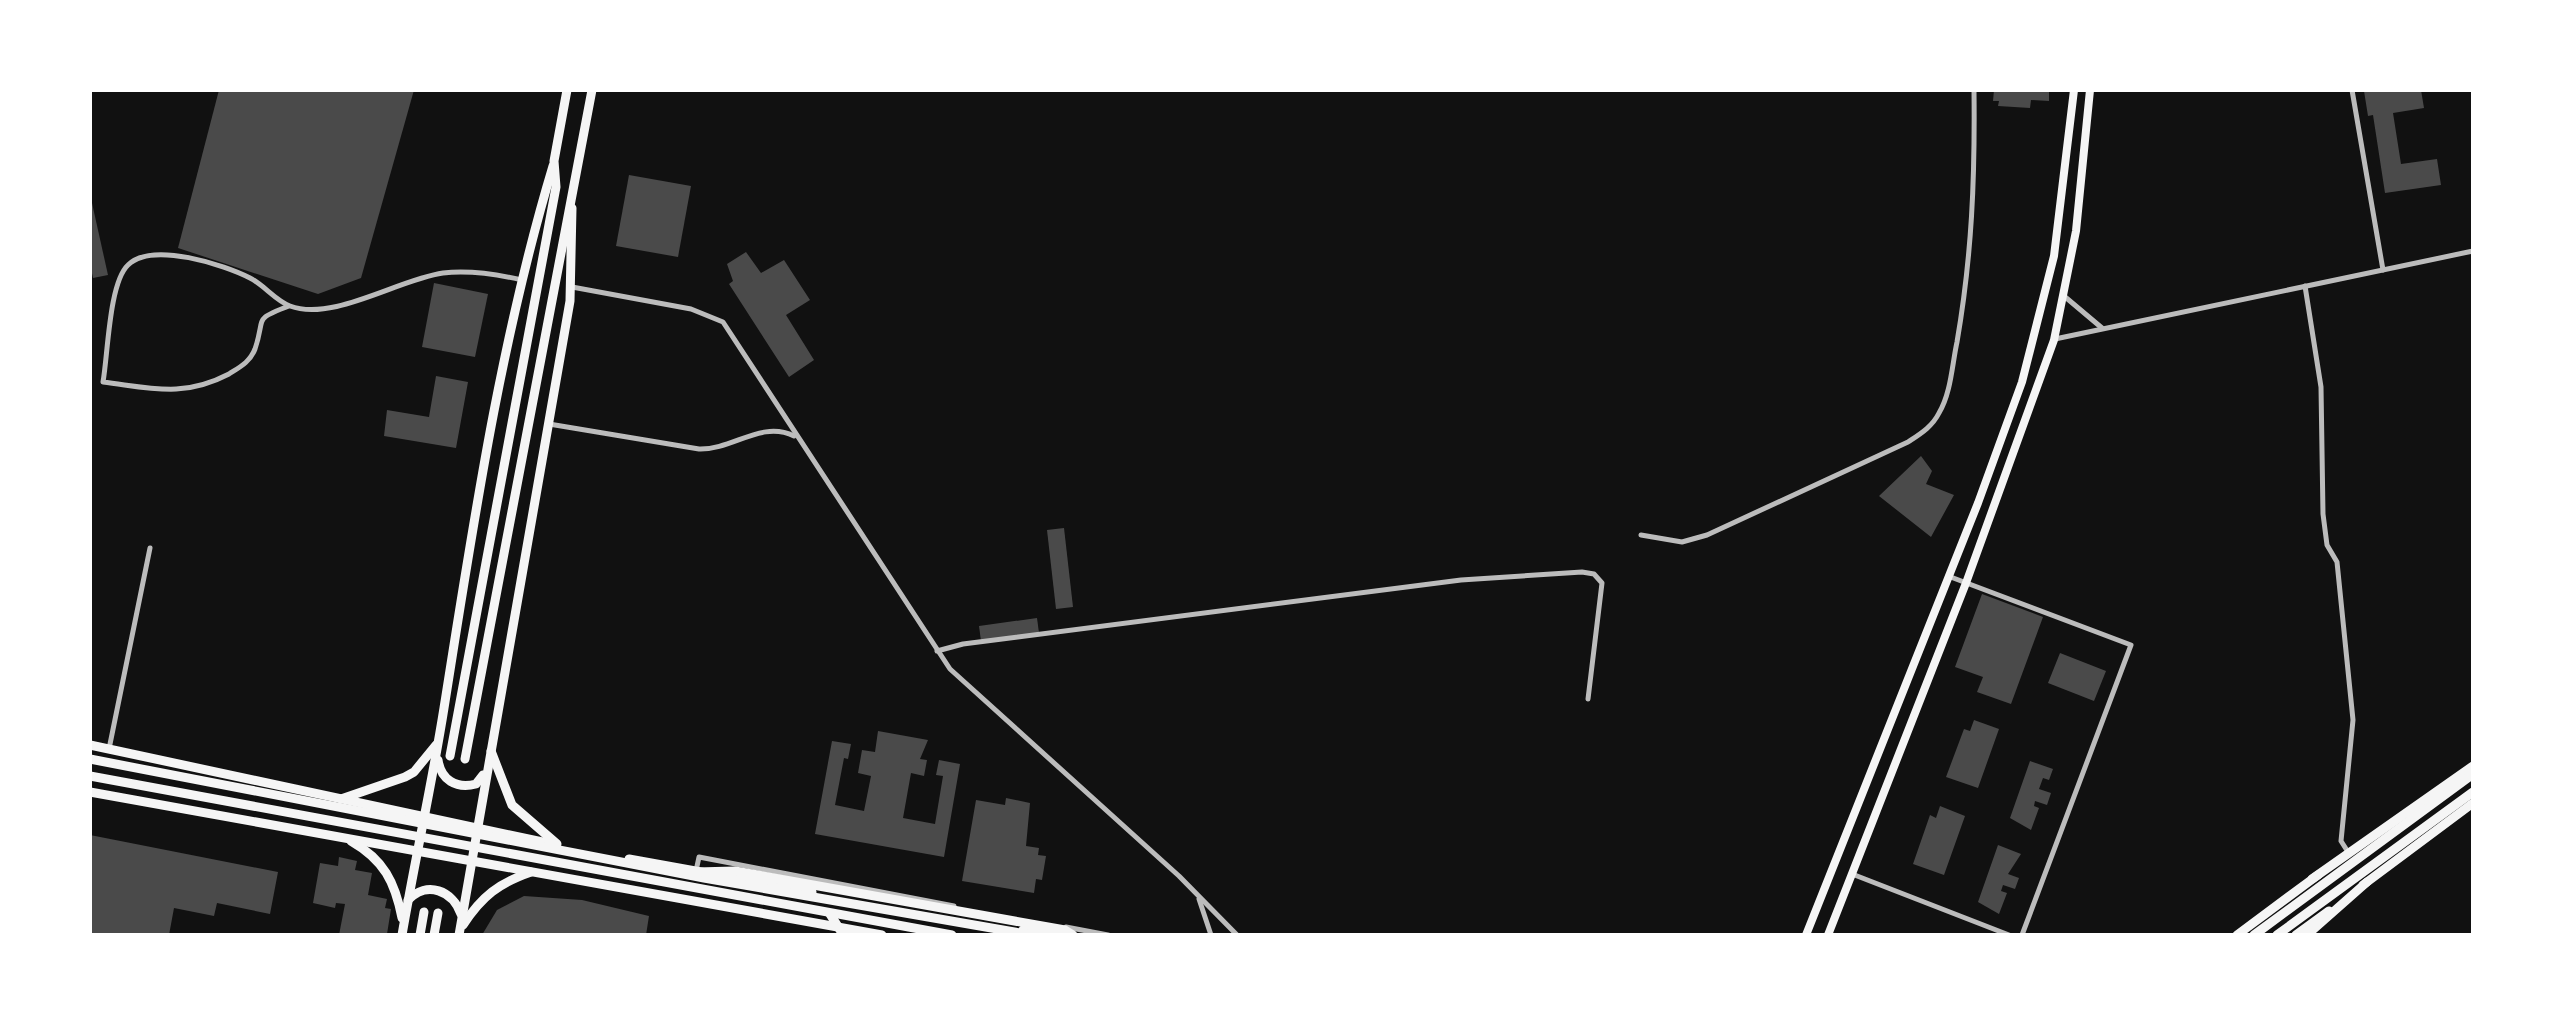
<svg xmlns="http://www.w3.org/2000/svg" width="2563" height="1025" font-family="Quicksand,sans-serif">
	<rect width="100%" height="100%" fill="#111"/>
	<g fill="#4a4a4a">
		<polygon points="219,90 414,90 361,278 318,294 178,248"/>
		<polygon points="1994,90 2049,90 2049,101 2031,100 2030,108 1998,106 1999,101 1993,101"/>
		<polygon points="2421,90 2424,108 2393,113 2401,164 2437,159 2441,185 2385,193 2373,115 2368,116 2364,91"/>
		<polygon points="629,175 691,186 678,257 616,246"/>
		<polygon points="90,194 108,275 93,278 90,264"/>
		<polygon points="746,252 761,273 784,260 810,300 786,315 814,360 789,377 729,284 733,281 727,264"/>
		<polygon points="434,283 488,294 475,357 422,347"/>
		<polygon points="436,376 468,382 456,448 384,436 387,410 429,417"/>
		<polygon points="1921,456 1932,471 1926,484 1954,495 1931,537 1879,496"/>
		<polygon points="1064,528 1073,607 1056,609 1047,530"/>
		<polygon points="1982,594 2043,617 2011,704 1977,692 1983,677 1955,667"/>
		<polygon points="1037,618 1039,633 981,641 979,626"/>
		<polygon points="2060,653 2106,671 2094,701 2048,683"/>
		<polygon points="1974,720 1999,729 1978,788 1946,777 1964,729 1970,731"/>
		<polygon points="878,731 928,740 920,759 927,760 924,776 911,773 903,818 935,824 943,776 936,775 939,760 960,764 944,857 815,834 832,741 851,744 848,759 844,758 835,805 864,811 871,776 858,773 862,750 875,752"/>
		<polygon points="2030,761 2053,769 2049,780 2043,778 2039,789 2051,793 2047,805 2035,801 2034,806 2039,808 2031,830 2010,818"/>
		<polygon points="1006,798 1030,803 1026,846 1039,848 1038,855 1046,856 1042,880 1036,879 1034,893 962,881 976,800 1005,805"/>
		<polygon points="1940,806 1965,816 1944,875 1913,864 1930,815 1936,818"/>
		<polygon points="90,835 278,872 270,914 217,903 214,916 174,908 169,935 90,935"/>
		<polygon points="1998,845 2021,854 2008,874 2019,878 2015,889 2003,885 2001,891 2007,893 1999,914 1978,902"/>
		<polygon points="339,857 357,861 355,870 372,873 368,895 387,899 385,908 391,909 387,934 339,935 345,904 336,903 335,908 313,903 320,863 338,866"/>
		<polygon points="524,896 582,900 649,916 646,935 482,935 497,910"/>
	</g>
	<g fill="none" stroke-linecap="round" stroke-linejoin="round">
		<g stroke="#bcbcbc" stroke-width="5">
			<polyline points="2352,90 2383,270"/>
			<polyline points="2305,286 2321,387 2323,514 2327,545 2337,562 2353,720 2341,841 2348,852"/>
			<polyline points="572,287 691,309 723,322 950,669 1179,876 1237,935"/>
			<polyline points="2064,296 2102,328"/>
			<path d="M289,306C252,320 266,317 255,349C250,362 240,367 229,374C183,398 152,388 103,382C108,354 109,283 128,265C152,241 225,265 250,278C264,285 276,301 290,306C333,322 399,279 443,273C469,270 496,274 522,280"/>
			<polyline points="2055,339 2473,251"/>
			<path d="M549,424L699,449C733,450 761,420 794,436"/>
			<path d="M1641,535L1682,542L1707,535L1908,442C1920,434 1932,427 1939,413C1951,393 1952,365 1957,342C1972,255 1975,178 1974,90"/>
			<polyline points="1948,576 2131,645 2022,935"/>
			<polyline points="937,651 963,644 1461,580 1582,572 1594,574 1602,583 1588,699"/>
			<polyline points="109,749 150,548"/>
			<polyline points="696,871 699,857 954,906"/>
			<polyline points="1852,874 2009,935"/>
			<polyline points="1199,899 1211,935"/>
			<polyline points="1066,927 1108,935"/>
		</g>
		<g stroke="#f5f5f5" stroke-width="8">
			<polyline points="1806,935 1978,503 2022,382 2054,256 2074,90"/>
			<polyline points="1828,935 1966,583 2054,340 2076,231 2090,90"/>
		</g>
		<g stroke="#f5f5f5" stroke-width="9">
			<polyline points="90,745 552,844"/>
			<polyline points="491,751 512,805 557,844"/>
			<path d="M438,760C441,780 456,789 476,784L483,775"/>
			<polyline points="90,792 882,935"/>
			<polyline points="341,799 405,777 414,772 436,745"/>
			<path d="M351,841C384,860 395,882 402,918"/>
			<polyline points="629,859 812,892"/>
			<polyline points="2363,885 2473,803"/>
			<path d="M408,900C427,880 453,891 461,914"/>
			<path d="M463,925C482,896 499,883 531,872"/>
			<polyline points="1023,930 1053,935"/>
			<path d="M402,935C415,859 432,784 444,708C473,526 500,342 553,166"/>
			<polyline points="459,935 570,301 572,208"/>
			<polyline points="2237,935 2318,875"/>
			<polyline points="2296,935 2329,911"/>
		</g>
		<g stroke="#f5f5f5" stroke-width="9">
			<polyline points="450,756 556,187 554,161 567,90"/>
			<polyline points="90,759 704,878 1032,935"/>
			<polyline points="465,759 592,90"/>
			<polyline points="90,776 952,935"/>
			<polyline points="696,872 735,871 1065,930 1073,935"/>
			<polyline points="2312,879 2473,766"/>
			<polyline points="830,914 842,933 852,935"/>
			<polyline points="420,935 424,912"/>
			<polyline points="434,935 438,913"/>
			<polyline points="2254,935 2473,774"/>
			<polyline points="2277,935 2473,792"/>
			<polyline points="2307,935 2367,882"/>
		</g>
	</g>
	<rect width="2563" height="1025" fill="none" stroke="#ffffff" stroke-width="184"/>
</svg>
